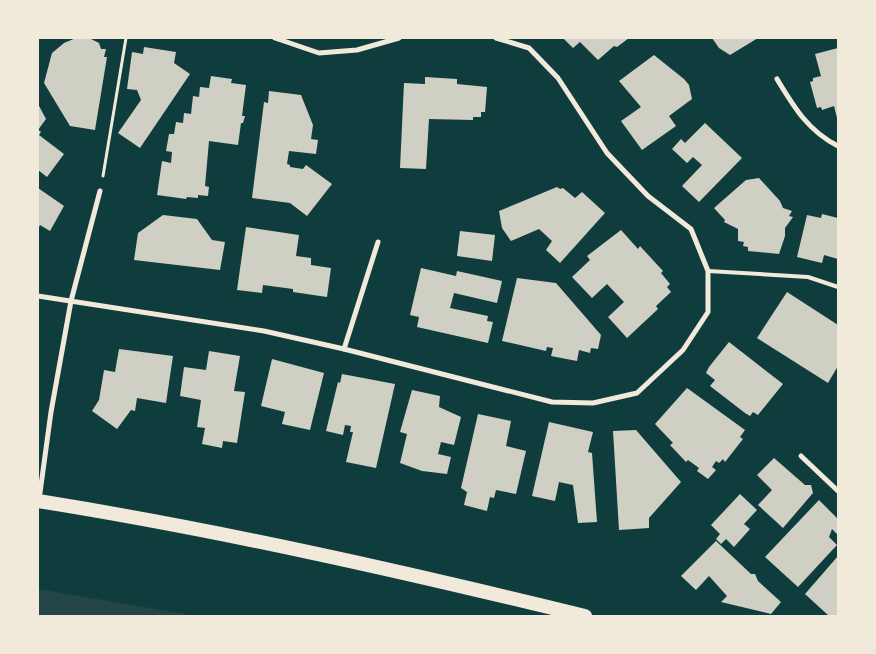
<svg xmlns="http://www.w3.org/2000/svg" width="876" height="654" font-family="Lato,sans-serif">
	<rect width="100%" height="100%" fill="#0f3d3e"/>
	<polygon fill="#244646" points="38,589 197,616 38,616"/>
	<g fill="#cfcfc3">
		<polygon points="76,38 91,39 99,43 101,49 106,49 104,57 107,57 95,130 70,126 44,83 52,53 64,43"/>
		<polygon points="563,38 629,38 617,47 614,46 598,60 580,42 573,48"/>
		<polygon points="712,38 758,38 730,55 719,48"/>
		<polygon points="144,47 176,52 174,63 190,74 140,148 118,133 141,100 137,90 127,89 132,52 143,54"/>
		<polygon points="838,48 838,122 834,106 822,110 821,107 817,108 810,82 813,81 813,78 821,76 815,54"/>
		<polygon points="654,55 684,79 689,85 692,99 669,116 676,126 642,150 621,121 641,107 619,81"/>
		<polygon points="211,76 232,79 231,83 246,85 242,116 245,116 243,123 241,123 238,145 209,141 205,186 209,187 208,196 198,195 198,198 187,197 186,199 157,195 162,161 171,163 172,152 166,151 169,134 174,134 176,122 183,123 184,113 191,114 193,96 199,97 200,87 209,88"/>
		<polygon points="425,77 457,79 457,84 487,87 485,112 481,112 481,117 473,117 473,120 429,119 426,169 400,168 404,83 425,84"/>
		<polygon points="269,91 301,95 313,125 311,139 318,140 316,154 289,151 287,164 290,165 290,167 303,169 306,165 332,184 307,216 290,203 252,198 264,102 268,103"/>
		<polygon points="38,104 46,119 38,130 41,132 39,135 64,154 47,177 38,170"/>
		<polygon points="705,123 742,158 699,202 682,186 702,165 693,157 687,163 672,149 681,139 685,143"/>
		<polygon points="759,178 780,201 783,208 792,211 789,216 793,217 785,228 785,236 779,254 748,251 748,247 743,246 744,242 738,241 738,229 724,222 725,220 714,208 746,180"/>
		<polygon points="557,187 560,189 563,188 575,198 582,192 605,213 560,263 546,250 552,241 539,229 511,241 502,228 499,211"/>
		<polygon points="38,188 64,206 50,231 40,225 38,229"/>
		<polygon points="822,214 838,218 838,259 824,255 822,263 797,257 807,215 821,218"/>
		<polygon points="163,215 197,219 212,240 225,242 220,270 134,260 138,233"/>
		<polygon points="246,227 299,235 296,256 311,258 311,265 331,268 327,297 293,292 293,289 263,285 262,293 237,290"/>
		<polygon points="621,230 638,249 640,246 663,271 661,273 670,284 667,287 671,292 656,306 658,309 627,338 608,317 624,302 607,284 592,298 572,277 590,260 587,256"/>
		<polygon points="460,231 495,235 492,261 457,256"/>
		<polygon points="421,268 456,276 457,271 502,281 497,303 454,293 450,308 488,316 487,321 493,322 488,343 417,327 419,317 410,315"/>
		<polygon points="517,278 556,283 601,335 598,349 591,348 590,353 579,350 577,361 551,356 553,348 547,347 546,351 502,341"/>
		<polygon points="787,292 838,325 838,366 828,383 757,338"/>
		<polygon points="729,342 783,384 758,415 753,412 750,416 745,413 710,386 715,380 706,373 709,367"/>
		<polygon points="119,349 173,356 166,403 137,398 135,411 131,410 117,429 92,411 99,400 104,370 115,372"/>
		<polygon points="209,351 240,356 234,391 245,392 237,443 223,441 222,448 202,444 205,428 197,427 201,400 180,396 184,367 206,370"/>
		<polygon points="272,359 324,373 310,430 282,424 285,412 261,406"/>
		<polygon points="342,374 395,384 376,468 346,462 353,432 350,432 351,426 345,425 343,435 326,431 338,382 340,383"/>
		<polygon points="687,388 745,430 740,437 743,439 725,462 723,459 719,463 716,461 712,467 716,470 708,479 697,471 699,468 688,460 686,462 670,445 673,443 655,424"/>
		<polygon points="412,390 440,396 439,407 461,417 454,445 441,442 438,454 451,457 447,474 422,471 400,463 407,434 400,432"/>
		<polygon points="478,414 511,421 506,446 526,451 516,494 496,490 494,498 490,497 487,511 464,505 467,492 461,488"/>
		<polygon points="549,422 593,432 588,452 592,453 597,522 578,523 573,485 559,482 555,501 532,496"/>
		<polygon points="636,430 681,482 649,518 649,528 619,530 613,431"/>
		<polygon points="774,458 805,485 811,485 813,493 783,528 758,505 772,490 757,475"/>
		<polygon points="740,494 757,510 744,524 750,529 734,547 726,539 721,544 716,539 720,534 711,525"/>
		<polygon points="819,500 838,519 838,535 832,529 829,537 837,545 798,587 765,557"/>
		<polygon points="716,541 751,574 755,574 758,581 781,602 771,614 721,602 727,596 709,576 696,590 681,576"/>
		<polygon points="838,556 838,616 829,616 805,594"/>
	</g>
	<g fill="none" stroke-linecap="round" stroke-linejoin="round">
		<polyline stroke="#f1e9da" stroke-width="3" points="103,176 126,38"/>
		<polyline stroke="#f1e9da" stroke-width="4" points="708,271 808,277 838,287"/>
		<g stroke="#f1e9da" stroke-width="5">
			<polyline points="275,38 319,53 357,50 399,38"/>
			<path d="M777,79C794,107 808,131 838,146"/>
			<polyline points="38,296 264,331 344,349 552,402 593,403 637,393 683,350 708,312 708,271 691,229 648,196 607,153 558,78 529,48 496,38"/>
			<polyline points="344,349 378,242"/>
			<polyline points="801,456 838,491"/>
			<polyline points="39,500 51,412 71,301 100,191"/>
		</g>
		<path stroke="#f1e9da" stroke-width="14" d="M38,501C220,530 405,572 585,616"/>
	</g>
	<rect width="876" height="654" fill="none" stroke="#f1e9da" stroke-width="78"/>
</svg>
